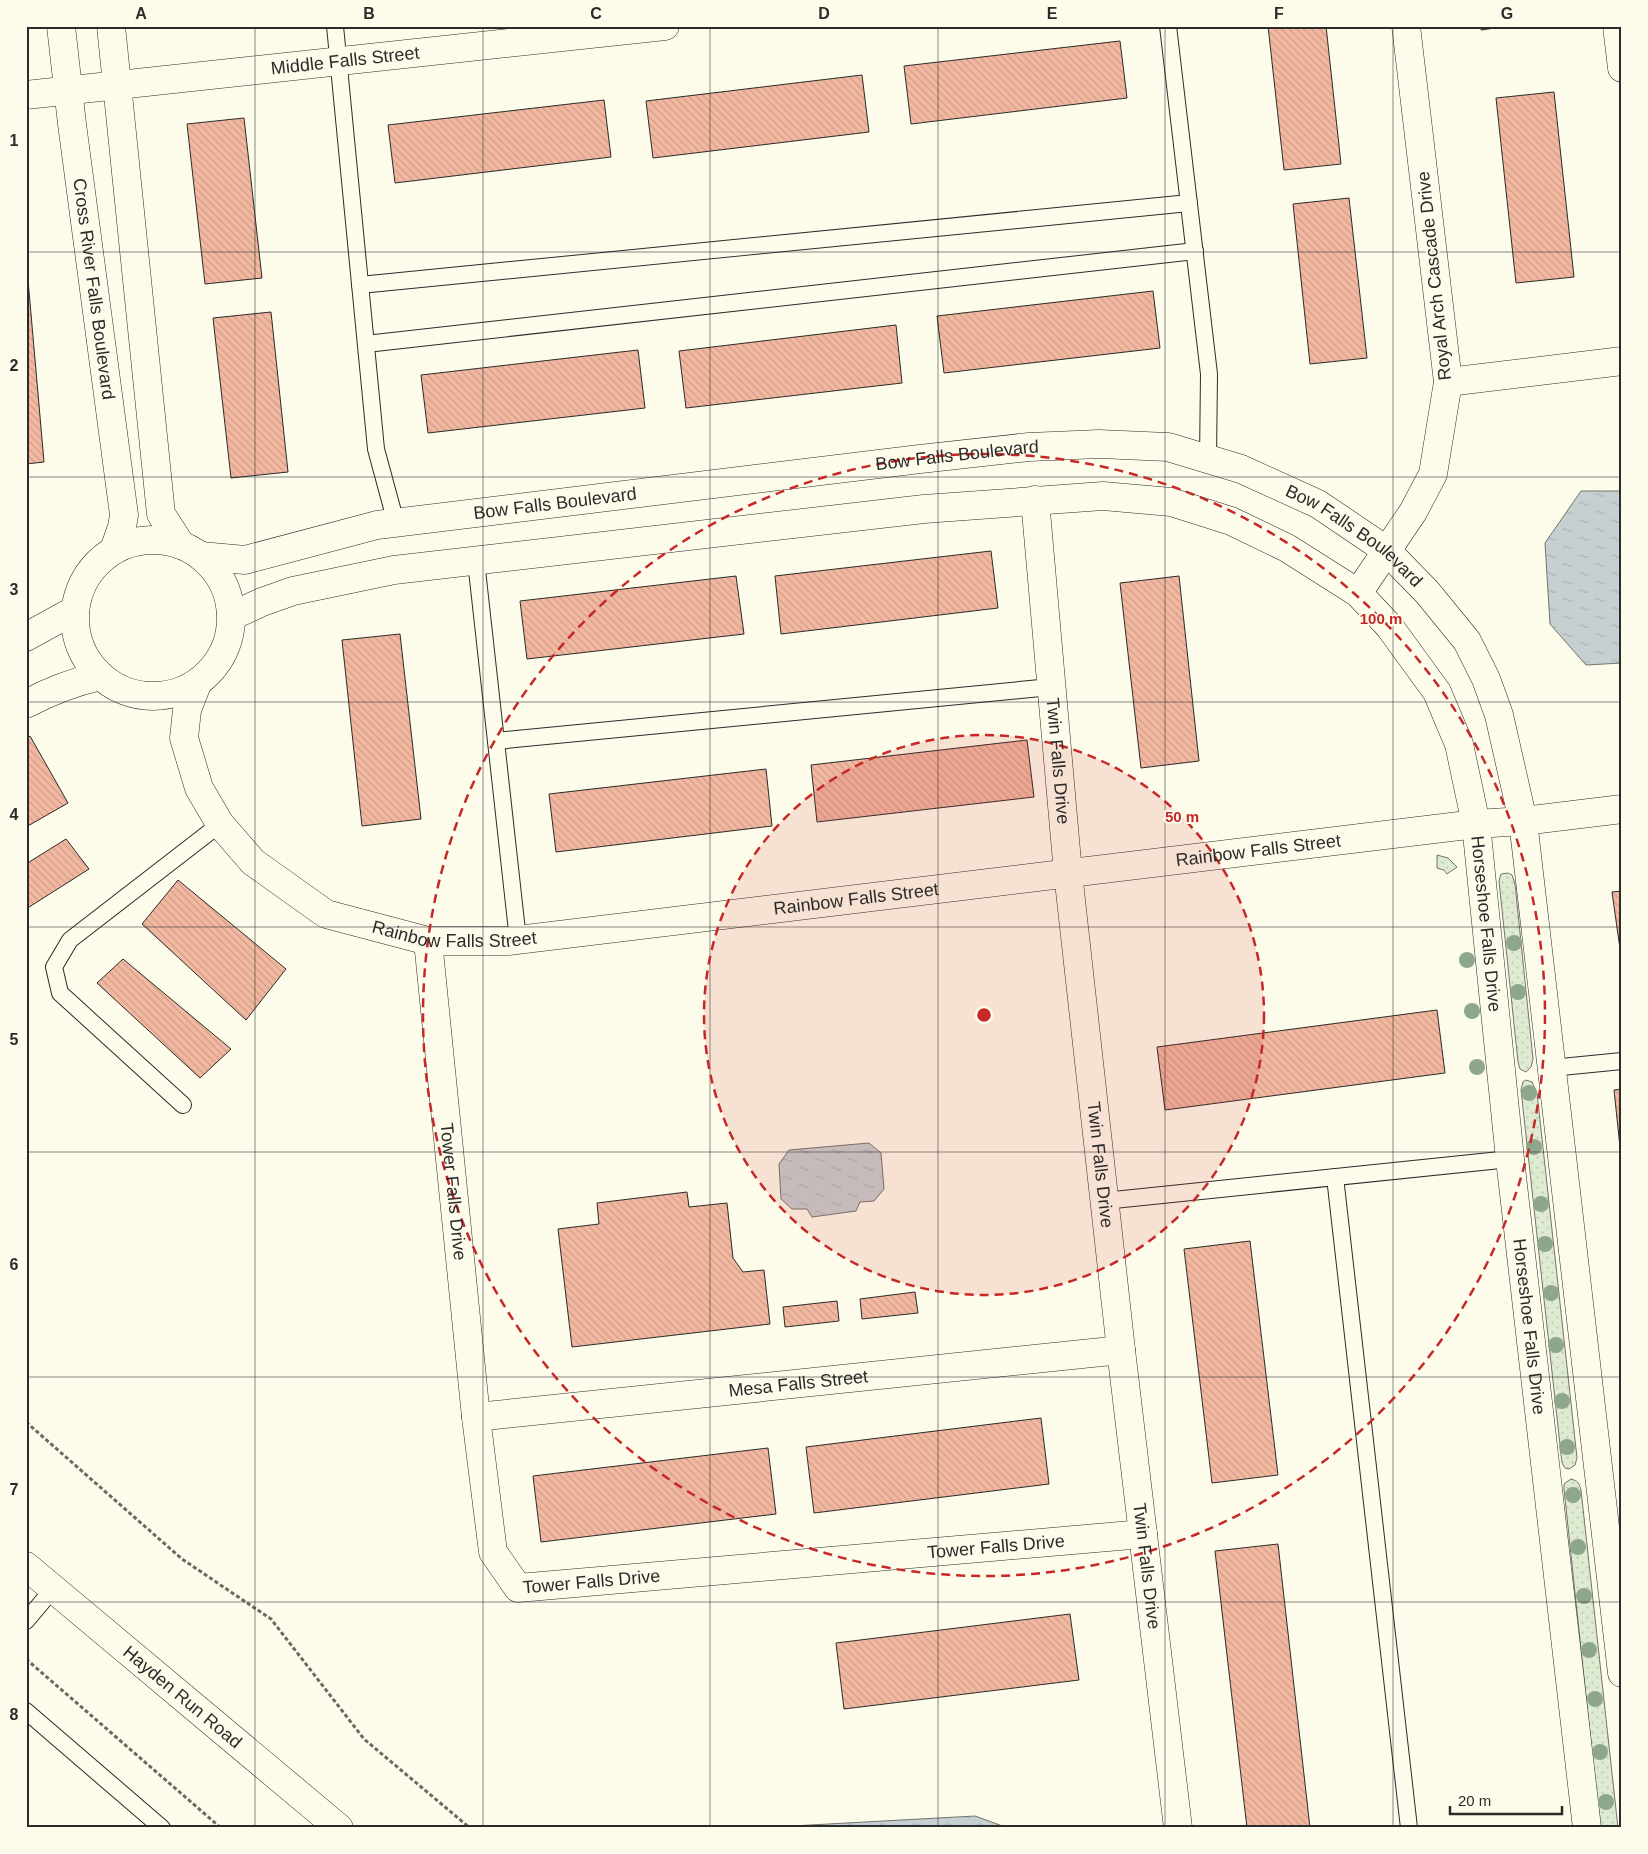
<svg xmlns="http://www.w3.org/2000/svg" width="1648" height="1854" font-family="Helvetica,sans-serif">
	<defs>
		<pattern id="grass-dots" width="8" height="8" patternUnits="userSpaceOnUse" patternTransform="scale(1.25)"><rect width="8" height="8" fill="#deebd1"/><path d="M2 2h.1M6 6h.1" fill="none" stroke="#bfcab4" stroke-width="1.8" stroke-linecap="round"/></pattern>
		<pattern id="water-ripples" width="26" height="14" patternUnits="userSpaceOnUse" patternTransform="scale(1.25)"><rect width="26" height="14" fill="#c7d0d0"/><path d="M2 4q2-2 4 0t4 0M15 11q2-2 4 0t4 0" fill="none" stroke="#abb3b3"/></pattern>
		<pattern id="building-back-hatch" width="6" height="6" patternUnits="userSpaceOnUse" patternTransform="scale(1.25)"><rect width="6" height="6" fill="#f2b8a0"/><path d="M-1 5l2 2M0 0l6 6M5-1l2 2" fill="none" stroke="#d09e8a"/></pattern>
	</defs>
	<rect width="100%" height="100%" fill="#fdfbea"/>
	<g fill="url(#grass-dots)" stroke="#74746e">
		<polygon points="1437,855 1448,858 1457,867 1447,874 1444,870 1437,868"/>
		<polygon points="1508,873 1512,875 1515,884 1533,1059 1531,1067 1526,1072 1520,1069 1518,1062 1499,881 1501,874"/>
		<polygon points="1526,1080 1532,1082 1537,1093 1577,1458 1575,1465 1569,1469 1565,1468 1562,1463 1521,1090 1523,1082"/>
		<path d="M1571,1479C1578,1481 1579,1483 1581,1490L1618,1828H1600L1564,1489V1484Z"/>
	</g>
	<g fill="url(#water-ripples)" stroke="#74746e">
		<polygon points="1581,491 1622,491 1622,663 1586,665 1550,624 1545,543"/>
		<polygon points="869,1143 881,1153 884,1189 874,1201 860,1202 856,1211 812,1217 807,1209 792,1209 781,1199 779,1164 789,1150"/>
		<polygon points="975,1816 1008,1828 755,1828"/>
	</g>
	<g fill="url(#building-back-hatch)" stroke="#2b2b2b">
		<polygon points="1268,26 1326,26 1341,164 1284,170"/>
		<polygon points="1481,26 1509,26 1481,30"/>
		<polygon points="1120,41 1127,98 911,124 904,66"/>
		<polygon points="862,75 869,132 653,158 646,101"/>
		<polygon points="1554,92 1574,277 1516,283 1496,98"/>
		<polygon points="604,100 611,157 395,183 388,125"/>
		<polygon points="244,118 262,278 205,284 187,124"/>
		<polygon points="1349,198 1367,358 1310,364 1293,204"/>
		<polygon points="26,257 44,462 26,464"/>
		<polygon points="1153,291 1160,348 944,373 937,316"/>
		<polygon points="271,312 288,472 231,478 213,318"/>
		<polygon points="896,325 902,383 686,408 679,351"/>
		<polygon points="638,350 645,408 428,433 421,375"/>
		<polygon points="991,551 998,608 781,634 775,576"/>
		<polygon points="736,576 744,634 527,659 520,601"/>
		<polygon points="1179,576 1199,761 1141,768 1120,583"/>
		<polygon points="400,634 421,819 362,826 342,640"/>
		<polygon points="30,736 68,803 26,827 26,739"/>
		<polygon points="1027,740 1034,797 817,822 811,765"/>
		<polygon points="766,769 772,826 556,852 549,794"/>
		<polygon points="66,839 89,869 26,909 26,864"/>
		<polygon points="178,880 286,969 246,1020 142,924"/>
		<polygon points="1622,891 1622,956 1621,956 1612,892"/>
		<polygon points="123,959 231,1049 200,1078 97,983"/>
		<polygon points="1437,1010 1445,1073 1165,1110 1157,1047"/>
		<polygon points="1622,1089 1622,1166 1614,1090"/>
		<polygon points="687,1192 689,1207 727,1203 733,1258 743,1272 764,1270 770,1324 572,1347 558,1229 599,1224 597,1203"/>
		<polygon points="1250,1241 1278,1475 1212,1483 1184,1249"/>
		<polygon points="915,1292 918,1313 862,1319 860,1299"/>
		<polygon points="837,1301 839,1321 785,1327 783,1307"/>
		<polygon points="1041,1418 1049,1484 814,1513 806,1447"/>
		<polygon points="768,1448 776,1514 541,1542 533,1476"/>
		<polygon points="1278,1544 1310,1828 1247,1828 1215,1551"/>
		<polygon points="1070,1614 1079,1680 844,1709 836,1643"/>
	</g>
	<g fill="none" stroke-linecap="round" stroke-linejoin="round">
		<g stroke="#2b2b2b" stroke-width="18">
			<g id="lane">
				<polyline points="335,26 376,449 396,523"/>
				<polyline points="1168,26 1209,374 1208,459"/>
				<polyline points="360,285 1189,203"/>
				<polyline points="366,344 1195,251"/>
				<polyline points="476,561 518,940"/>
				<polyline points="496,741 1051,687"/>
				<polyline points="1551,1068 1622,1061"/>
				<polyline points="183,1105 60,993 54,967 70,940 220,824"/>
				<polyline points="1335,1177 1409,1828"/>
				<polyline points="1104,1201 1510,1159"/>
				<polyline points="26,1621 53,1589"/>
				<polyline points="26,1711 162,1828"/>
			</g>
		</g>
		<g stroke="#2b2b2b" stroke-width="29">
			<g id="street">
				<path id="s1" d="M61,26L72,124L124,515L122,527L114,550"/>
				<polyline points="111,26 161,514 181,545"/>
				<polyline points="1617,26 1622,68"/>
				<path id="s2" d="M26,95L665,26"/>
				<polyline points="1448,382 1622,361"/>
				<path id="s3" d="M1035,500L1068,873L1121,1350L1178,1828"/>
				<circle cx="153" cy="618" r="78"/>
				<path id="s4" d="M201,556L245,560L377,525L920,459L1029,447L1099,444L1168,447L1241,469L1318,504L1386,550L1427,592L1467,641L1486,679L1499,715L1523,821L1622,1673"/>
				<polyline points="1358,593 1413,512 1433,474 1448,382 1406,26"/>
				<path id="s5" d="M232,616L262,602L293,591L394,570L924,509L1103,496L1171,502L1231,521L1287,548L1358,593L1389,626L1437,692L1459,744L1476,824L1510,1159L1587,1828"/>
				<polyline points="26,637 75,610"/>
				<path id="s6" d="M197,684L187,710L184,738L199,788L220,824L253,862L326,914L428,941H508L1476,824L1523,821L1622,809"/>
				<path d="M26,704C50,691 74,682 100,676"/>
				<path id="s7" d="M428,941L476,1417L493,1552L518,1588L1143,1534"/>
				<path id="s8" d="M476,1417L1121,1350"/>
			</g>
		</g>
		<g stroke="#2b2b2b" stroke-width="29">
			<g id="secondary">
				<path id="s9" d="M26,1566L339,1828"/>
			</g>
		</g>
		<g stroke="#6a6964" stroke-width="3" stroke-dasharray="4 2.5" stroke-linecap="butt">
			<polyline points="26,1422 182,1559 271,1619 364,1739 470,1828"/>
			<polyline points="26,1659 221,1828"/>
		</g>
		<use href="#lane" stroke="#fdfbea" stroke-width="16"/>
		<use href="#street" stroke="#fdfbea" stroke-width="28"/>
		<use href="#secondary" stroke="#fdfbea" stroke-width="28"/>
	</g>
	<g fill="#8ea78a">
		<circle cx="1514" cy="943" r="8"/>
		<circle cx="1467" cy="960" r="8"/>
		<circle cx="1518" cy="992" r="8"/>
		<circle cx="1472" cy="1011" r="8"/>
		<circle cx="1477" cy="1067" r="8"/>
		<circle cx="1529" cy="1093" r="8"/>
		<circle cx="1534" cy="1147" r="8"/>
		<circle cx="1541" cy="1204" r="8"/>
		<circle cx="1545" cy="1244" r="8"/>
		<circle cx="1551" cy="1293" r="8"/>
		<circle cx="1556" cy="1345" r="8"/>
		<circle cx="1562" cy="1401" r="8"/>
		<circle cx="1567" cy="1447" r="8"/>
		<circle cx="1573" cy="1495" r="8"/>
		<circle cx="1578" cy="1547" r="8"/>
		<circle cx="1584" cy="1596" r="8"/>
		<circle cx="1589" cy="1650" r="8"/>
		<circle cx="1595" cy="1699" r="8"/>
		<circle cx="1600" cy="1752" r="8"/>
		<circle cx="1606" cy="1802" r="8"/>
	</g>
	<path fill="none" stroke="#2b2b2b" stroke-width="1" stroke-opacity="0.55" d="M255,26V1828M483,26V1828M710,26V1828M938,26V1828M1165,26V1828M1393,26V1828M26,252H1622M26,477H1622M26,702H1622M26,927H1622M26,1152H1622M26,1377H1622M26,1602H1622"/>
	<circle cx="984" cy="1015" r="280" fill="#c62828" fill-opacity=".12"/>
	<g fill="none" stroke="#c62828" stroke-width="2.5" stroke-dasharray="9 6">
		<circle cx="984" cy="1015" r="280"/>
		<circle cx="984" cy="1015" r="561"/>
	</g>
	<g text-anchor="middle" stroke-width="4" stroke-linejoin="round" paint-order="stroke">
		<g font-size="18" fill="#2b2b2b" stroke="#fdfbea">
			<text dy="6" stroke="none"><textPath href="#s2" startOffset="321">Middle Falls Street</textPath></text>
			<text transform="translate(1434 276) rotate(-96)" y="6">Royal Arch Cascade Drive</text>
			<text dy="6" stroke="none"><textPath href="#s1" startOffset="265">Cross River Falls Boulevard</textPath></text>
			<text dy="6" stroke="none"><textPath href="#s4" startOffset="765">Bow Falls Boulevard</textPath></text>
			<text dy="6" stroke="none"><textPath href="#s4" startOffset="360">Bow Falls Boulevard</textPath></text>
			<text dy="6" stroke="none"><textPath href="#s4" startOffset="1185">Bow Falls Boulevard</textPath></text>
			<text dy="6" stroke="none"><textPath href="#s3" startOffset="262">Twin Falls Drive</textPath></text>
			<text dy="6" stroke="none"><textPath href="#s6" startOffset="1231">Rainbow Falls Street</textPath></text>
			<text dy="6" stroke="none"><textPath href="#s6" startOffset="826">Rainbow Falls Street</textPath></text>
			<text dy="6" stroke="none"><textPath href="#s5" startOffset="1525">Horseshoe Falls Drive</textPath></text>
			<text dy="6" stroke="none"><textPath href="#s6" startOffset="421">Rainbow Falls Street</textPath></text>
			<text dy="6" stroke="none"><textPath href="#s3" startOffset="668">Twin Falls Drive</textPath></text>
			<text dy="6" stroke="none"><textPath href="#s7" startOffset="252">Tower Falls Drive</textPath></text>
			<text dy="6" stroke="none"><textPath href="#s5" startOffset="1930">Horseshoe Falls Drive</textPath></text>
			<text dy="6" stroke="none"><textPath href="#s8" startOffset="324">Mesa Falls Street</textPath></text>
			<text dy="6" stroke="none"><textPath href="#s7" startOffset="1138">Tower Falls Drive</textPath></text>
			<text dy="6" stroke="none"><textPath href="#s3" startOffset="1072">Twin Falls Drive</textPath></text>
			<text dy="6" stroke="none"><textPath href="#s7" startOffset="732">Tower Falls Drive</textPath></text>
			<text dy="6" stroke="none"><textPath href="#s9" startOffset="204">Hayden Run Road</textPath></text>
		</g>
	</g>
	<circle cx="984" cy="1015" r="8" fill="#c62828" stroke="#fdfbea" stroke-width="2.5"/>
	<g font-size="15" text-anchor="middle" font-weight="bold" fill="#c62828" stroke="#fdfbea" stroke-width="4" stroke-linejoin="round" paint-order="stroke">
		<text x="1381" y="624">100 m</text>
		<text x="1182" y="822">50 m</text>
	</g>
	<rect width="1648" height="1854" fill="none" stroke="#fdfbea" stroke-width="55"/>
	<path d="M1450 1806v8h112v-8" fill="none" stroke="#2b2b2b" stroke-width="2.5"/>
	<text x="1458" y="1806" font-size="15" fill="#2b2b2b" stroke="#fdfbea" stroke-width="4" paint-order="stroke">20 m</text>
	<rect x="28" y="28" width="1592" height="1798" fill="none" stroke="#2b2b2b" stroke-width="2"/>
	<g font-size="16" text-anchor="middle" font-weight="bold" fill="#2b2b2b">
		<text x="141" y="19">A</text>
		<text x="369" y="19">B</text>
		<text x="596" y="19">C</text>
		<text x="824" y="19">D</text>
		<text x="1052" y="19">E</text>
		<text x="1279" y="19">F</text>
		<text x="1507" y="19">G</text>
		<text x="14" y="146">1</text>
		<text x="14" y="371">2</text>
		<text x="14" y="595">3</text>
		<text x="14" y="820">4</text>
		<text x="14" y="1045">5</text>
		<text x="14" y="1270">6</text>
		<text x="14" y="1495">7</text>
		<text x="14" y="1720">8</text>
	</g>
</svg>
